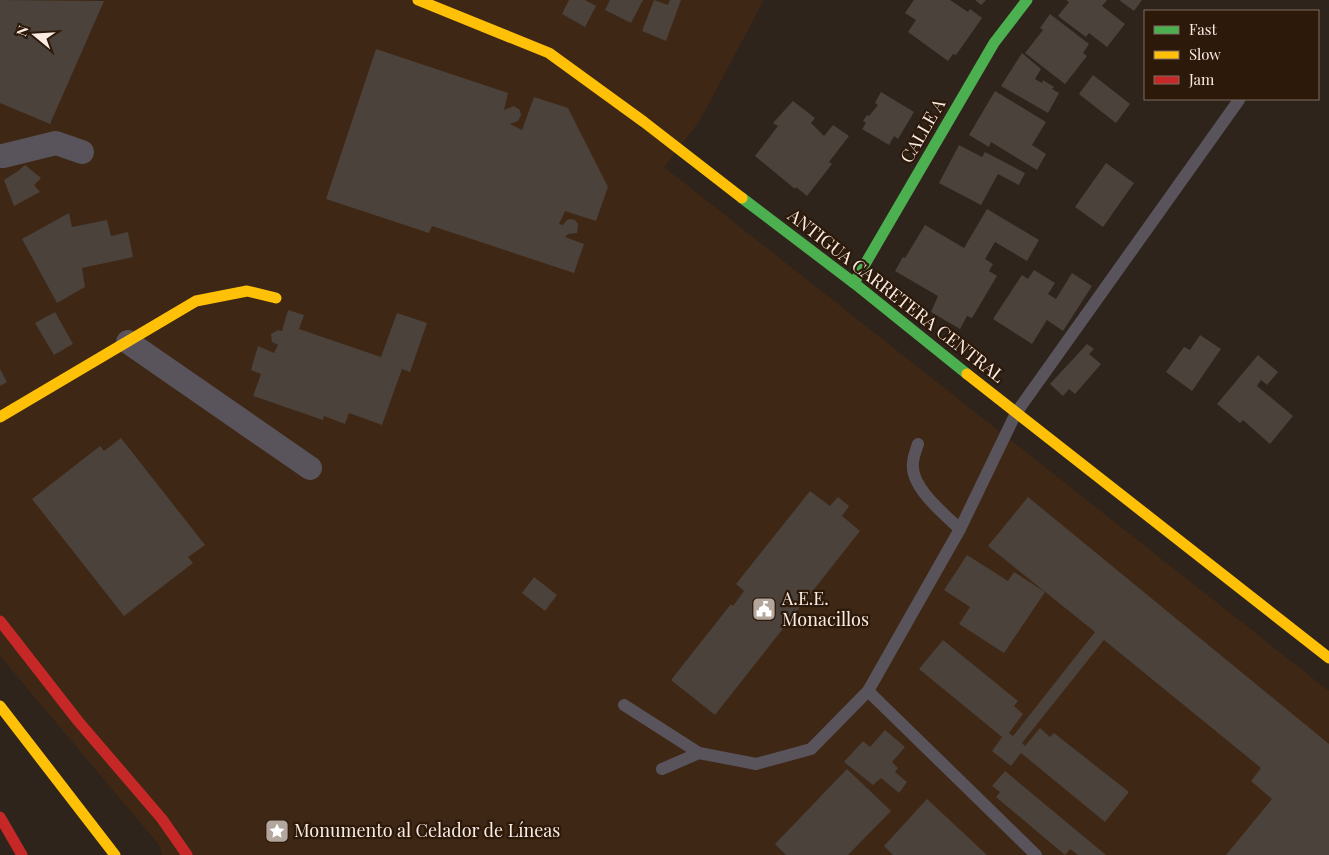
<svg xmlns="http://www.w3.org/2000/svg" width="1329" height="855" font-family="'Playfair Display',serif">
	<rect width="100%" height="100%" fill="#2e241b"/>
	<polygon fill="#3e2714" points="0,0 764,0 699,122 664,167 1329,691 1329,855 162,855 159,845 0,656"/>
	<g fill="#4b423b">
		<polygon points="0,0 104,1 50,124 0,103"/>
		<polygon points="569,0 585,0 596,6 585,27 562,14"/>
		<polygon points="610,0 643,0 631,23 605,10"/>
		<polygon points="654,0 668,5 670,0 681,0 666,41 642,31"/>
		<polygon points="914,0 950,0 968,12 970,9 982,18 956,55 953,54 948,61 908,32 916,20 905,13"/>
		<polygon points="975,0 986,0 981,5"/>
		<polygon points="1066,0 1107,0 1102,6 1125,24 1107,47 1089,33 1086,37 1058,16 1069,2"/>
		<polygon points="1119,0 1142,0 1134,11"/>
		<polygon points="1050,14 1089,44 1083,53 1087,56 1065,84 1025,53 1043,30 1040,28"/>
		<polygon points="376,49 508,93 504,110 514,106 520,110 521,115 518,121 510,124 522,130 534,97 568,108 608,187 596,221 565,211 559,224 563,225 567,220 570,219 575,220 578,224 577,233 568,234 565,237 584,244 574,273 432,226 429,233 326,199"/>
		<polygon points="1022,53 1041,69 1035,79 1042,83 1043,80 1054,87 1052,89 1059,93 1048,113 1001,86"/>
		<polygon points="1093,75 1130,104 1116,123 1079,94"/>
		<polygon points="995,91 1046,122 1032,145 1046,154 1037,170 991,142 989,147 969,135"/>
		<polygon points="881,92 914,112 898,139 894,136 889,145 862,129 866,123 863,121 867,115 869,116 878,105 875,103"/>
		<polygon points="793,101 815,118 811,123 824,136 833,125 849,136 829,162 832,164 807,196 796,187 795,189 755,156 778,126 773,123"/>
		<polygon points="959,145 982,157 985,152 1025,173 1019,185 998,174 981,205 939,183"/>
		<polygon points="1106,163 1134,183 1103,227 1075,207"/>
		<polygon points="25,165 41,178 34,185 40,192 14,206 4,180 18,171"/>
		<polygon points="987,209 1039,240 1027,261 995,242 985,259 993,264 989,271 997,276 972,318 967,316 960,329 931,312 938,296 895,271 903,257 905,258 925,225 964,248"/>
		<polygon points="69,213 72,227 107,220 111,236 128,232 133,257 82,268 85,287 57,303 22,239"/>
		<polygon points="1034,270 1055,283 1048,294 1056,299 1072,273 1092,286 1063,331 1047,320 1032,344 993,319 1022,275 1028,279"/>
		<polygon points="288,310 304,315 299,329 381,357 397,313 427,323 410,372 402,369 382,425 349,413 345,424 324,416 323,420 253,396 261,374 251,370 258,346 274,353 278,345 272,342 271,334 278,330 282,331"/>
		<polygon points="55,312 73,344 54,355 35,323"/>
		<polygon points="1200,335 1221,349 1192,391 1166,372 1184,347 1190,350"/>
		<polygon points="1087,344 1094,349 1089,354 1101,364 1075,394 1069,389 1063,396 1050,384"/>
		<polygon points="1258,355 1278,372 1267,385 1261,380 1257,386 1293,416 1270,444 1243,420 1240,423 1217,404"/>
		<polygon points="0,369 7,382 0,386"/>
		<polygon points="121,438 205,545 188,557 193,563 124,616 32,499 100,446 104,451"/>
		<polygon points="810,491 830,506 838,497 849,506 842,516 860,531 715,715 671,680 731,604 733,606 744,591 736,584"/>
		<polygon points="1028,497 1329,744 1329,855 1226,855 1272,799 1251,781 1261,768 1104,640 1022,743 1025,746 1040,728 1050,737 1054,733 1129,792 1105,822 1021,753 1011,766 992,751 1002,737 919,669 943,640 1018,701 1014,706 1023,714 1009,733 1013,736 1095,632 988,546"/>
		<polygon points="967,555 1008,581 1014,572 1045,592 1004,653 959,624 970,607 944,590"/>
		<polygon points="534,577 557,595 545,611 522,593"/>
		<polygon points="885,730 905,747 892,762 898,768 895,772 907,782 899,793 881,778 873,785 844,762 863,741 870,747"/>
		<polygon points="847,769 891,811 848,855 786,855 775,844"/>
		<polygon points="1005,771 1106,855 1078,855 1070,849 1065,855 996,797 1000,792 992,786"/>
		<polygon points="927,799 987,855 893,855 884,846"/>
	</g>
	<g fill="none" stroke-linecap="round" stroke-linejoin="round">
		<g stroke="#59545c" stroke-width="12">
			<path d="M918,444C916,450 913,457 913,463C910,487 944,514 960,529"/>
			<polyline points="868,691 1036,855"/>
			<polyline points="624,705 699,753 756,764 811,749 868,691 960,529 1016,413 1239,100"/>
			<polyline points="662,769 699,753"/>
		</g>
		<g stroke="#59545c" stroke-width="24">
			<polyline points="3,156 56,143 82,152"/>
			<polyline points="128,342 310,468"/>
		</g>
		<g stroke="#4caf50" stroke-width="11">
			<polyline points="742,198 854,283 967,374"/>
			<polyline points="854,283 994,43 1027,0"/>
		</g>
		<g stroke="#ffc107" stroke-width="11">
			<polyline points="418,0 549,53 644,122 742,198"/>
			<polyline points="967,374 1329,658"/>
			<polyline points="0,417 196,301 247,291 276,298"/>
			<polyline points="0,706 115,855"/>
		</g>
		<g stroke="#c62828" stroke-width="11">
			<polyline points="0,621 78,721 162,819 187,855"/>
			<polyline points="0,817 22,855"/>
		</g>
	</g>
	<defs>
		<g id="civic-square" transform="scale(1.25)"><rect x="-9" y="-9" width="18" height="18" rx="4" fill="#b3a69d" stroke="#2c190a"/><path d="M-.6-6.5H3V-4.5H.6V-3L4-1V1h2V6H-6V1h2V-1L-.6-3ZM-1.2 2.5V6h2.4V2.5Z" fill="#fff"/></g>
		<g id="sight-square" transform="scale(1.25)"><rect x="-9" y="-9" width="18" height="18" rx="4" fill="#b3a69d" stroke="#2c190a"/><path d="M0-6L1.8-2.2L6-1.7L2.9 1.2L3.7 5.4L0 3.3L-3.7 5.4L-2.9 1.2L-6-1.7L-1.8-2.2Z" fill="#fff"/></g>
	</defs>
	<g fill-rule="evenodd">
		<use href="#civic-square" x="764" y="609"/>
		<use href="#sight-square" x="277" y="831"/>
	</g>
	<g text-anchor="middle" stroke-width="4.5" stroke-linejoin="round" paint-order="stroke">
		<g font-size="18" fill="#faece3" stroke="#2c190a">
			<text transform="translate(923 131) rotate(-60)" y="6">CALLE A</text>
			<text transform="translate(896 296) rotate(38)" y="6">ANTIGUA CARRETERA CENTRAL</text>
		</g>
		<g font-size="18" fill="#faece3" stroke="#2c190a" text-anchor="start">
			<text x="782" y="605">A.E.E.<tspan x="782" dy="21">Monacillos</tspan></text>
			<text x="294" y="837">Monumento al Celador de Líneas</text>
		</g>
	</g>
	<rect x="1144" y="10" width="175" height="90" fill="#2c190a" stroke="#7e6d61"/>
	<rect x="1154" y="26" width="25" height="8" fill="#4caf50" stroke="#7e6d61"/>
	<text x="1189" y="35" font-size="15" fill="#faece3">Fast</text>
	<rect x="1154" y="51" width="25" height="8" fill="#ffc107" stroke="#7e6d61"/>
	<text x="1189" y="60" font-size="15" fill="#faece3">Slow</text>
	<rect x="1154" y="76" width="25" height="8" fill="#c62828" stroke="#7e6d61"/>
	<text x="1189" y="85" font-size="15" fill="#faece3">Jam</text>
	<g transform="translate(35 35) rotate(288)" stroke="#2c190a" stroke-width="4" paint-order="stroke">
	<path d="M0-4L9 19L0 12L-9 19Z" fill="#faece3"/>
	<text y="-8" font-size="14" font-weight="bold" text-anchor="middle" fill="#faece3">N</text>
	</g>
</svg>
